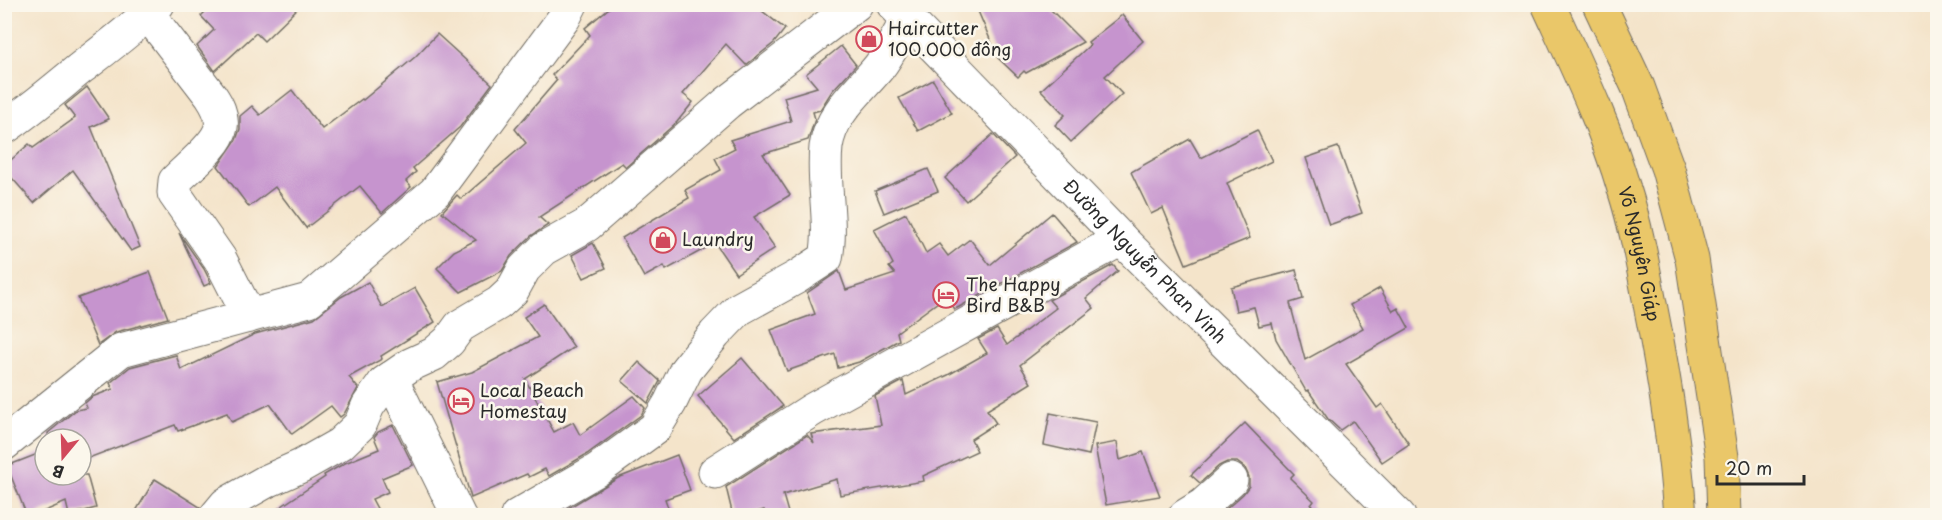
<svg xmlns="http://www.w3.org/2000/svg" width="1942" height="520" font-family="'Playpen Sans',sans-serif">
	<rect width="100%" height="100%" fill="#fbf7ec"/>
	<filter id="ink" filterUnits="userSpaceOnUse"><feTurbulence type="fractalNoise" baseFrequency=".0167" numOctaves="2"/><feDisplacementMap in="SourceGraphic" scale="12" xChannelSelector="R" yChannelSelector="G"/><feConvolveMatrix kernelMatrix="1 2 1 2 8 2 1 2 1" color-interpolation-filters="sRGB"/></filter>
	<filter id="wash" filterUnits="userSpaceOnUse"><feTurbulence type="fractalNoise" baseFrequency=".008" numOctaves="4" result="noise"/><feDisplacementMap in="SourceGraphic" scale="24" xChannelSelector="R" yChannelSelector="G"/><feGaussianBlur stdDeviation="1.35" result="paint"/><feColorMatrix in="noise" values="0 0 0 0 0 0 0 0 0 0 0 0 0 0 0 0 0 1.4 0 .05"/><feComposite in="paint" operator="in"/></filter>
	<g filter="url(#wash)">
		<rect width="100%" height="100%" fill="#f4e4ca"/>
		<g id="blocks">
			<g fill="#c694ce">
				<polygon points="213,4 302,4 264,41 256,33 215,71 197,46 214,30 201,16"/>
				<polygon points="614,4 753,4 785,29 774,43 746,65 726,44 683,94 693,102 677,122 626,167 622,163 539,217 548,225 531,236 511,256 502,271 461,292 437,268 454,251 476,240 442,212 457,195 461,199 526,143 515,129 557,80 552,75 590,35 585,28"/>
				<polygon points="975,4 1045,4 1083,42 1026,73 1024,71 1018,77 998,58"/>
				<polygon points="1122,15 1143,41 1105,76 1122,94 1071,142 1055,125 1065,115 1041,90 1090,45 1088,42"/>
				<polygon points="437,34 492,84 460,127 413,168 416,172 406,181 411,187 382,213 360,186 306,228 275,187 249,207 218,166 236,140 240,129 240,116 252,106 260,115 292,90 322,129 362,99 363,100 415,57"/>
				<polygon points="841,46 856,65 832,91 820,110 813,112 815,119 808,140 763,154 790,195 754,217 775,248 736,274 715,243 666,270 664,266 644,277 622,238 689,198 685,190 721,170 715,158 735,148 730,140 791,121 784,97 817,87 806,74"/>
				<polygon points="933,80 952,113 918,131 899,98"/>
				<polygon points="87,87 109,119 91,127 140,247 131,251 73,170 34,203 4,169 4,166 29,144 33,148 75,118 65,105"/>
				<polygon points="1257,130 1272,161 1227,183 1250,238 1186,264 1163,208 1151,214 1131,172 1190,139 1201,158"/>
				<polygon points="993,134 1015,157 966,201 945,178"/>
				<polygon points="1338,147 1362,213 1329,225 1306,158"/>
				<polygon points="928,169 938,191 884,213 875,191"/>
				<polygon points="906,213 926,253 939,244 948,256 970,239 990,265 1052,213 1077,242 959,307 955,309 945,297 897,332 899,340 859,362 838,368 835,354 787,371 771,330 815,314 807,293 839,271 846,290 895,274 889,267 893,264 874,229"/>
				<polygon points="179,233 204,269 211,283 204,286"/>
				<polygon points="593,243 606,268 584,278 572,255"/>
				<polygon points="1113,265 1118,271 1086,298 1094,308 1020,365 1031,383 987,410 996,423 971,439 977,451 923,476 924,481 840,495 837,479 783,495 789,516 766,516 764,510 743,516 733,516 726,487 807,435 814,443 811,434 881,425 875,396 903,381 906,395 948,375 987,353 978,339 997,329 1007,345 1056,308 1049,300"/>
				<polygon points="1296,270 1303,299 1290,303 1305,360 1363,328 1350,305 1380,288 1393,311 1398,308 1409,328 1346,364 1377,408 1382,404 1409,444 1382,462 1353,421 1340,430 1328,419 1308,390 1306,391 1276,339 1272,323 1259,326 1254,307 1236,311 1231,287"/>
				<polygon points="150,272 168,318 116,332 98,345 78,298"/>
				<polygon points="368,282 382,307 415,288 435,322 381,356 382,359 349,377 358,388 344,414 340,417 331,406 292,434 270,404 232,422 227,413 178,431 175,425 81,461 81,439 49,439 48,433 76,410 87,408 85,403 92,397 113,389 110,383 130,367 176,355 181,370 255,334 314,318 341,297"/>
				<polygon points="544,304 574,347 525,379 554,432 573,422 580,435 634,396 645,408 641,415 587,454 549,476 545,469 529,477 527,474 471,498 437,382 472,372 538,337 524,317"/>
				<polygon points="742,358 783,406 734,438 698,396"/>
				<polygon points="639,362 660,381 648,403 622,381"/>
				<polygon points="1050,413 1096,422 1089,455 1044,445"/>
				<polygon points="1245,423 1294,474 1290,478 1314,501 1311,505 1319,516 1225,516 1223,512 1243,494 1249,486 1249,477 1245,468 1237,462 1227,462 1219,466 1200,483 1191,475"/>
				<polygon points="393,425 413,465 382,478 388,492 372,499 381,516 267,516 325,477 324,475 345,463 379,449 374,437 378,432"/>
				<polygon points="1117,442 1120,460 1143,452 1160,496 1106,505 1095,446"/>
				<polygon points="45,451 45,475 87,475 96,508 69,515 66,502 33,516 27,516 7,466"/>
				<polygon points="677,455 690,490 665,499 669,510 656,516 555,516 618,478"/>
				<polygon points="155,479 200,507 198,516 133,516"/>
			</g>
		</g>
	</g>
	<g filter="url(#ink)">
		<use href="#blocks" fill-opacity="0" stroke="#716c63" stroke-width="1.5"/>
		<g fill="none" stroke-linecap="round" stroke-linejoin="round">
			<g stroke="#716c63" stroke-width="35">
				<g id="minor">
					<path id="s1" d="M893,4L1121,239L1399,516"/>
					<path d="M148,14L211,96C217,105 223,115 221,127C218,145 187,168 175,181L174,193L220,259L249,316"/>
					<path d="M4,128C32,109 56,88 82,67C108,47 134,28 158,4"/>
					<polyline points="391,378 459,516"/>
					<polyline points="4,444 121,350 309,300 435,192 564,18 571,4"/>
					<polyline points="715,472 812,410 1121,239"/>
					<polyline points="216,516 226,504 265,482 301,466 340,444 360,425 368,406 384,383 410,365 434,354 449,341 460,326 499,303 512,291 524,269 544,249 587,225 727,103 856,4"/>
					<path d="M517,516L597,470L655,428L670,403L686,370L715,334L739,309L797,277L826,258C833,222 822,184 826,147C831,112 858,93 879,67C890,53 898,35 908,19"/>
					<polyline points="1185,516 1203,505 1231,480"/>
				</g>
			</g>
			<g stroke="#716c63" stroke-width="35">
				<g id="major">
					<path id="s2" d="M1548,4C1575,63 1606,127 1624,189C1636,226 1643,266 1650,304C1664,374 1675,444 1680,516"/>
					<polyline points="1599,4 1638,87 1668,169 1692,259 1722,457 1724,516"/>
				</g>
			</g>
			<use href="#minor" stroke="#fff" stroke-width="33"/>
			<use href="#major" stroke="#eac769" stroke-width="33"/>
		</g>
	</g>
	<defs>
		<g id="shop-ring" transform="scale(1.35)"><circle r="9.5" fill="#fbf7ec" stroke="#d1495b" stroke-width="1.5"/><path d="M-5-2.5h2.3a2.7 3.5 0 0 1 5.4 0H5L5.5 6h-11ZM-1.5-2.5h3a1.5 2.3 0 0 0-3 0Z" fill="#d1495b"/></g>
		<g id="hotel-ring" transform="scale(1.35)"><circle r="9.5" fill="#fbf7ec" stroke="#d1495b" stroke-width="1.5"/><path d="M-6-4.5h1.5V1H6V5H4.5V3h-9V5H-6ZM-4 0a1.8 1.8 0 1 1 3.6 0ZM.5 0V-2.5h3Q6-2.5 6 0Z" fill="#d1495b"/></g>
	</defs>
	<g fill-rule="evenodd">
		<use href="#shop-ring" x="869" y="39"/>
		<use href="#shop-ring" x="663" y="240"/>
		<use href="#hotel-ring" x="946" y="295"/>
		<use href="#hotel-ring" x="461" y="401"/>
	</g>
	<g text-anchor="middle" stroke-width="5" stroke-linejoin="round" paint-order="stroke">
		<g font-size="18" fill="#2b2b2b" stroke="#fbf7ec" text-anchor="start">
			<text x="888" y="35">Haircutter<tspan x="888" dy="21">100.000 đông</tspan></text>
			<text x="682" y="246">Laundry</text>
			<text x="966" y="291">The Happy<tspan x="966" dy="21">Bird B&amp;B</tspan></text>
			<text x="480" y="397">Local Beach<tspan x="480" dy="21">Homestay</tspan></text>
		</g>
		<g font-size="18" fill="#2b2b2b" stroke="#fbf7ec">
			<text dy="6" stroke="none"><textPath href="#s2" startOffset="267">Võ Nguyên Giáp</textPath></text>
			<text dy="6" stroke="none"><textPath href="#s1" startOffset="360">Đường Nguyễn Phan Vinh</textPath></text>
		</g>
	</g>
	<rect width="1942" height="520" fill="none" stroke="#fbf7ec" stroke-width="24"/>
	<g transform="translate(63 457) rotate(199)"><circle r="28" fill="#fbf7ec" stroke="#a8a59f" stroke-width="1.5"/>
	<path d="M0-4.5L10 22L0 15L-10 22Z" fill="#d1495b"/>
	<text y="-9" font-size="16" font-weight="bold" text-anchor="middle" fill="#2b2b2b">B</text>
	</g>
	<path d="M1717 475v9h87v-9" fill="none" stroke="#2b2b2b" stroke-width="3"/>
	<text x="1726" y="475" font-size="18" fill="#2b2b2b" stroke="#fbf7ec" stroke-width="4.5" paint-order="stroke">20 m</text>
</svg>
